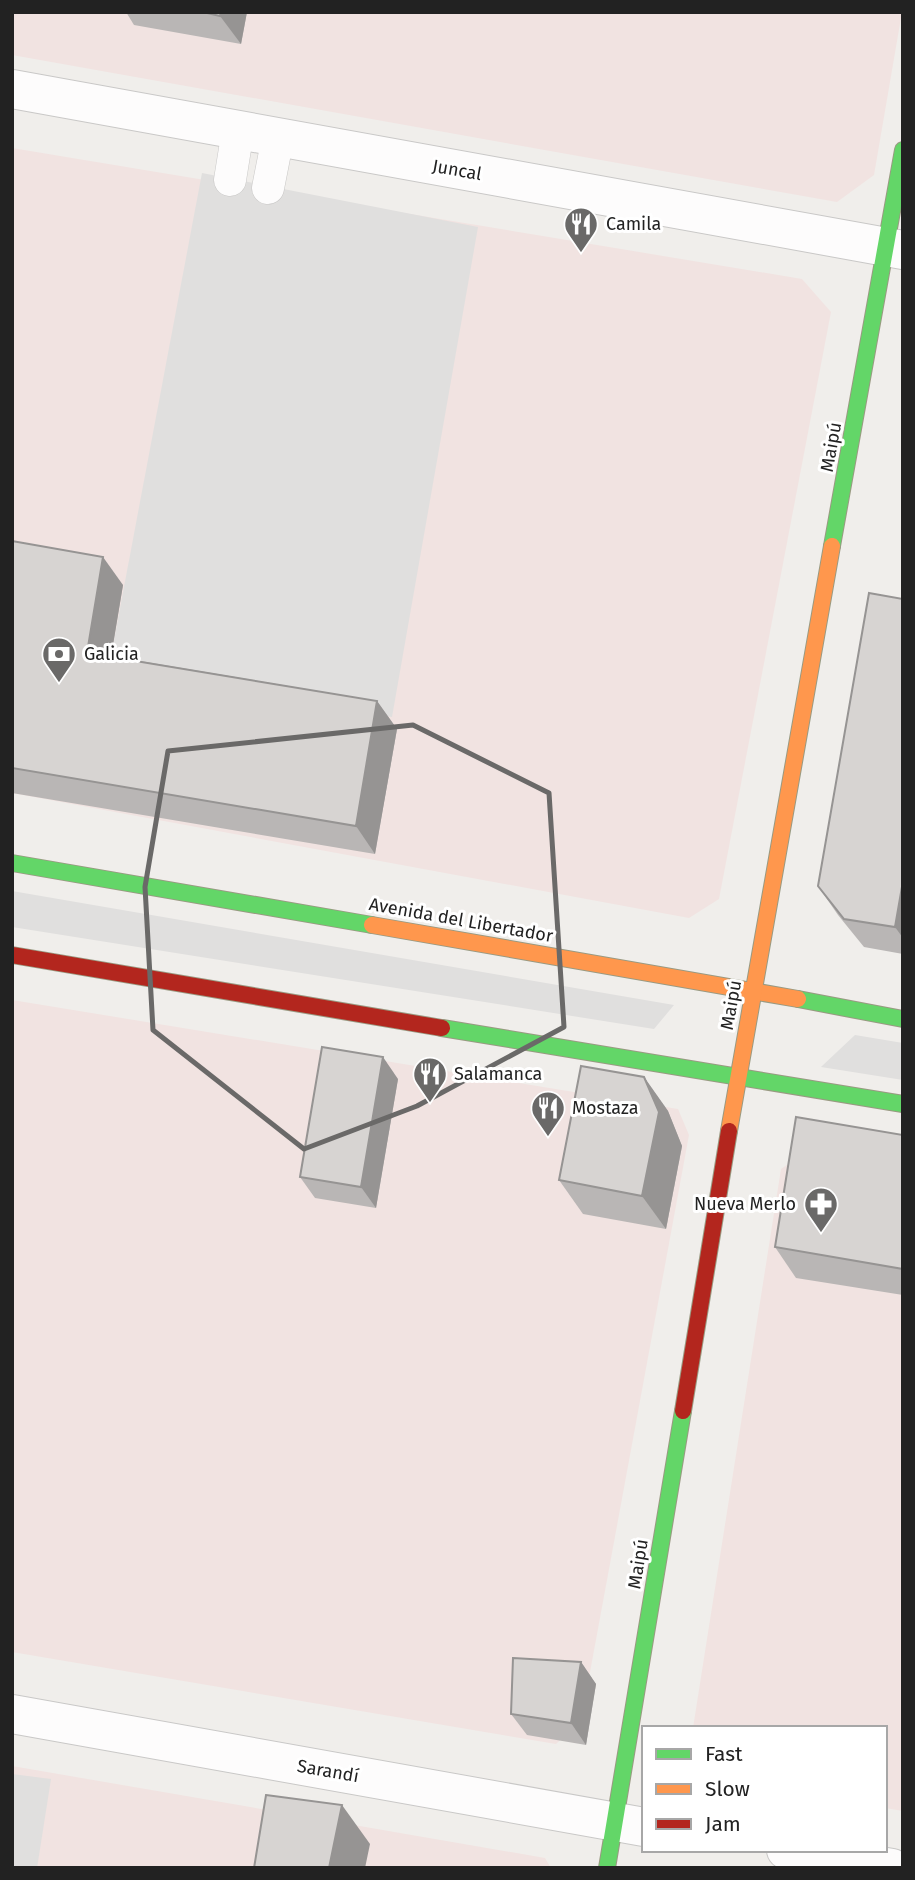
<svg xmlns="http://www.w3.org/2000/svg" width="915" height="1880" font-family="'Fira Sans',sans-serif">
	<rect width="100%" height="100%" fill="#f0eeeb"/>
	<g fill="#f1e3e1">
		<polygon points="12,12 902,12 874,175 837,202 12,55"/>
		<polygon points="12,148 802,279 831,312 719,899 689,918 12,793"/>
		<polygon points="12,1000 678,1109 689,1135 581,1721 556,1744 12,1652"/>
		<polygon points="817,1144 903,1159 903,1811 885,1808 885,1728 693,1728 781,1169"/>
		<polygon points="12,1766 545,1858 551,1868 12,1868"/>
	</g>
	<g fill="#e0dfde">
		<polygon points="202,173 478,227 392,717 108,672"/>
		<polygon points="12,891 674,1005 654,1029 12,927"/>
		<polygon points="855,1035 903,1043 903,1080 821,1067"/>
		<polygon points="12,1774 51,1779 37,1868 12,1868"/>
	</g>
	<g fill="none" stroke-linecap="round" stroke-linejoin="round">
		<g stroke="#c9c8c7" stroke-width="33">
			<g id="lane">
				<polyline points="230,180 238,130"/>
				<polyline points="268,188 278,137"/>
			</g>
		</g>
		<g stroke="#c9c8c7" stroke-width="40">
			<g id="street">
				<polyline points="12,89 903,250"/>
				<polyline points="12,1714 644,1827"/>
				<polyline points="786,1850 892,1868"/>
			</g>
		</g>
		<g stroke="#999a82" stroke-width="18">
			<g id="fast">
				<polyline points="832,546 903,150"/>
				<polyline points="12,863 372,925"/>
				<polyline points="798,999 903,1019"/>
				<polyline points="442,1028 903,1104"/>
				<polyline points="607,1868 683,1411"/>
			</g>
		</g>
		<g stroke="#999a82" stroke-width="18">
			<g id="slow">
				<polyline points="372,925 798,999"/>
				<polyline points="729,1131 832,546"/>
			</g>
		</g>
		<g stroke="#999a82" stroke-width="18">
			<g id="jam">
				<polyline points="12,955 442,1028"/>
				<polyline points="683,1411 729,1131"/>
			</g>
		</g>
		<use href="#lane" stroke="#fdfcfc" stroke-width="32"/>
		<use href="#street" stroke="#fdfcfc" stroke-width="38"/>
		<use href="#fast" stroke="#63d668" stroke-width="16"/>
		<use href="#slow" stroke="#ff974d" stroke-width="16"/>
		<use href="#jam" stroke="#b3261e" stroke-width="16"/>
	</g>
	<g fill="#b9b6b5">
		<polygon points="126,12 247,12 241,44 134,25"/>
		<polygon points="12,541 123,585 111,656 377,701 397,729 375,854 12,793"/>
		<polygon points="903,599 903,954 864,947 838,915 818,886"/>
		<polygon points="644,1077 668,1111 682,1146 666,1229 583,1214 559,1180"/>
		<polygon points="398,1079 376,1208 315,1198 300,1177"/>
		<polygon points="903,1135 903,1295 796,1278 775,1247"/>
		<polygon points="581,1662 596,1684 586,1745 527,1735 511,1714"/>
	</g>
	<g fill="#969493">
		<polygon points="12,12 14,12 14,27 12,25"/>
		<polygon points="221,12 247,12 241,44 220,16"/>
		<polygon points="103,557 123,585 107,681 87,653"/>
		<polygon points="377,701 397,729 375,854 356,826"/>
		<polygon points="903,881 903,938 895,927"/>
		<polygon points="383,1057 398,1079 376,1208 361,1187"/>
		<polygon points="644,1077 668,1111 682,1146 666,1229 642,1196"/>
		<polygon points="581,1662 596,1684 586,1745 571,1723"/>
		<polygon points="342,1805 370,1844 365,1868 329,1868"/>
	</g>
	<g fill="#d7d4d2" stroke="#969493" stroke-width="2">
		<polygon points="203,12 221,12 220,16"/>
		<polygon points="12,541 103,557 87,653 377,701 356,826 12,768"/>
		<polygon points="869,593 903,599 903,881 895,927 844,919 818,886"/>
		<polygon points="322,1047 383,1057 361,1187 300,1177"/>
		<polygon points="581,1066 644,1077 659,1112 642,1196 559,1180"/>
		<polygon points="796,1117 903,1135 903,1269 775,1247"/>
		<polygon points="513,1658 581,1662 571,1723 511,1714"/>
		<polygon points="266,1795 342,1805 329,1868 254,1868"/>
	</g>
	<path fill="none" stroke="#6a6968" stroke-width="5" stroke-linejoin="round" d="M413,725L549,793L564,1027L417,1106L304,1149L153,1030L145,887L168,751Z"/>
	<defs>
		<g id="restaurant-pin" transform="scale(1.75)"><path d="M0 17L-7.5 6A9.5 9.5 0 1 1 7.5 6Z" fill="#6a6968" stroke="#fff"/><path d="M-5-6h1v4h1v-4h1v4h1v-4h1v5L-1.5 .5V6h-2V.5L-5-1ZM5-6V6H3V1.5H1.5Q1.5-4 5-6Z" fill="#fff"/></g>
		<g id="bank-pin" transform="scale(1.75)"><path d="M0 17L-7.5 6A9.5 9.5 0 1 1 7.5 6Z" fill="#6a6968" stroke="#fff"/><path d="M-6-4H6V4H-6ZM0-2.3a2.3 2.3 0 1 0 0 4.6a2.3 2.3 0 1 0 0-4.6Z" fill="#fff"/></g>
		<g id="pharmacy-pin" transform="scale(1.75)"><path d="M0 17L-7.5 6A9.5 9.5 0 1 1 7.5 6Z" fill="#6a6968" stroke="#fff"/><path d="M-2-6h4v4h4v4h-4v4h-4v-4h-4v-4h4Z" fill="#fff"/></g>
	</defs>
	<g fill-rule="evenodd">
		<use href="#restaurant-pin" x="581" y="224"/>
		<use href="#bank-pin" x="59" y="654"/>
		<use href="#restaurant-pin" x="430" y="1074"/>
		<use href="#restaurant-pin" x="548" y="1108"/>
		<use href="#pharmacy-pin" x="821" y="1204"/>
	</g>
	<g text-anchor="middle" stroke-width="6" stroke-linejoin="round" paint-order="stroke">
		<g font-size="18" fill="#222" stroke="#fff">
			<text transform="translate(457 170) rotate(10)" y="6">Juncal</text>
			<text transform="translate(831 447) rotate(-80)" y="6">Maipú</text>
			<text transform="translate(461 920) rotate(10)" y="6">Avenida del Libertador</text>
			<text transform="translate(731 1005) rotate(-80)" y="6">Maipú</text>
			<text transform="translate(638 1564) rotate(-81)" y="6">Maipú</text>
			<text transform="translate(328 1771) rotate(10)" y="6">Sarandí</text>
		</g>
		<g font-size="18" fill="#222" stroke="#fff" text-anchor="start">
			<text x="606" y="230">Camila</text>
			<text x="84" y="660">Galicia</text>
			<text x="454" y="1080">Salamanca</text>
			<text x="572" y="1114">Mostaza</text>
			<text x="796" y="1210" text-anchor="end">Nueva Merlo</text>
		</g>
	</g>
	<rect width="915" height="1880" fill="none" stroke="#222222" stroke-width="28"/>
	<rect x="642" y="1726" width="245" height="126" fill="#ffffff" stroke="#a7a7a7" stroke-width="2"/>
	<rect x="656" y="1749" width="35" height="10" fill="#63d668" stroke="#a7a7a7" stroke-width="2"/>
	<text x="705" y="1761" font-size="21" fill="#222222">Fast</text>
	<rect x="656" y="1784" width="35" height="10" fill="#ff974d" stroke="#a7a7a7" stroke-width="2"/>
	<text x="705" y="1796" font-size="21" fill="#222222">Slow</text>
	<rect x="656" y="1819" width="35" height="10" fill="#b3261e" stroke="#a7a7a7" stroke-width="2"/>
	<text x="705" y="1831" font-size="21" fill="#222222">Jam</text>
</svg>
